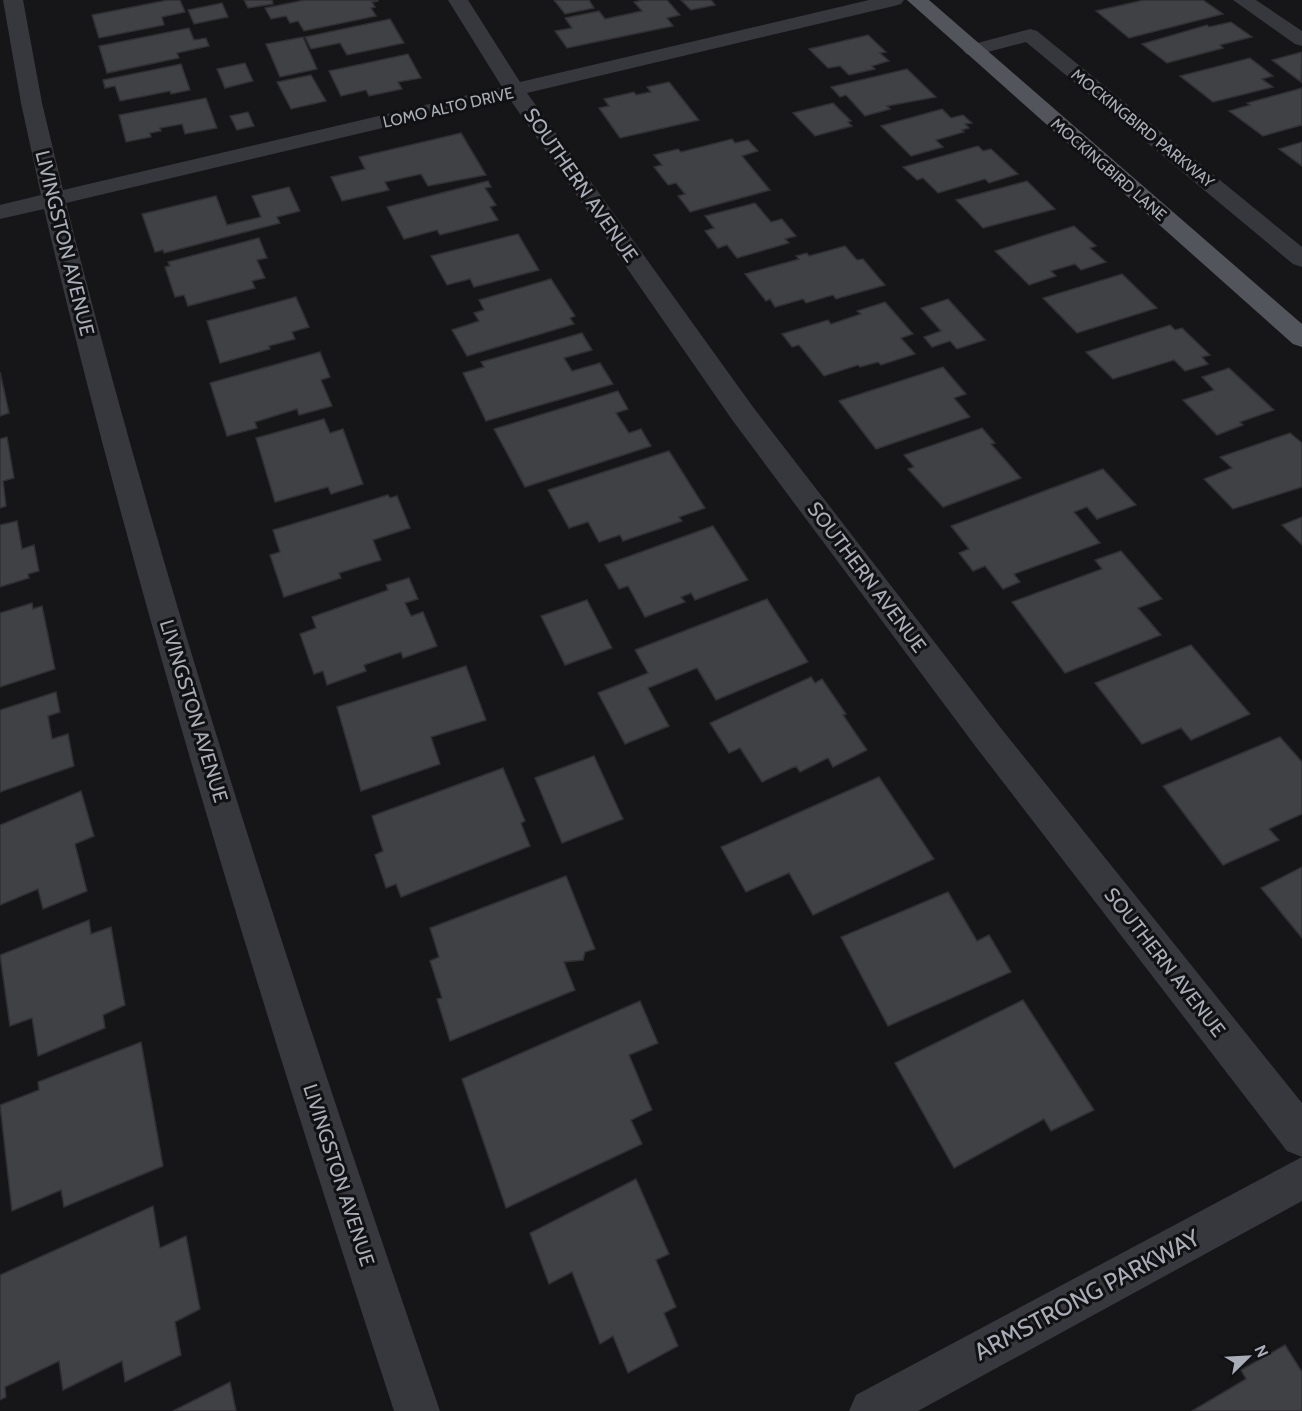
<svg xmlns="http://www.w3.org/2000/svg" width="1302" height="1411" font-family="Cabin,sans-serif">
	<rect width="100%" height="100%" fill="#161618"/>
	<g fill="#404145" stroke="#303034" stroke-width="1.5">
		<polygon points="168,0 180,0 185,12 162,17 164,25 99,38 92,15"/>
		<polygon points="244,0 272,0 273,4 248,8"/>
		<polygon points="305,0 378,0 378,1 372,2 375,7 371,8 376,16 304,31 298,21 290,23 286,16 271,19 265,8"/>
		<polygon points="554,0 589,0 594,8 565,14"/>
		<polygon points="643,0 667,0 680,15 667,18 673,26 567,48 555,31 572,28 565,18 599,11 605,19 642,11 634,2"/>
		<polygon points="681,0 711,0 715,5 691,10"/>
		<polygon points="1144,0 1203,0 1223,14 1129,38 1096,11"/>
		<polygon points="222,3 228,17 194,24 188,10"/>
		<polygon points="390,19 404,43 347,55 340,43 311,49 305,37"/>
		<polygon points="1231,22 1252,37 1220,45 1223,48 1167,63 1142,44 1207,25 1209,27"/>
		<polygon points="189,28 194,40 206,38 209,46 177,53 179,58 107,73 99,46"/>
		<polygon points="868,35 886,52 880,53 889,61 872,66 875,69 849,75 840,66 828,68 809,49"/>
		<polygon points="303,37 317,69 280,77 266,44"/>
		<polygon points="1302,52 1301,82 1272,60"/>
		<polygon points="408,54 421,78 398,82 402,89 369,96 366,90 341,96 329,71"/>
		<polygon points="1250,58 1273,76 1262,79 1273,87 1213,102 1180,76"/>
		<polygon points="245,63 253,81 225,88 217,69"/>
		<polygon points="181,64 190,90 171,94 170,91 120,101 115,86 105,88 103,80"/>
		<polygon points="907,69 936,97 887,106 890,109 865,116 846,95 840,97 831,87"/>
		<polygon points="311,75 326,101 291,109 277,82"/>
		<polygon points="669,82 699,120 620,138 599,108 609,106 604,99 634,92 636,95 651,92 647,87"/>
		<polygon points="1302,88 1302,125 1263,136 1229,111 1250,105 1247,103"/>
		<polygon points="206,98 217,128 185,134 182,124 160,128 161,131 150,133 151,137 126,142 119,115"/>
		<polygon points="833,103 851,121 848,122 852,126 815,136 793,113"/>
		<polygon points="942,109 951,118 963,115 972,123 965,124 969,128 962,130 964,132 936,140 943,147 911,156 881,126"/>
		<polygon points="248,112 254,126 237,130 230,116"/>
		<polygon points="461,133 486,175 428,186 421,174 385,182 389,190 342,201 331,177 365,169 359,157"/>
		<polygon points="732,139 735,143 748,140 758,151 742,156 770,190 690,212 678,196 685,194 676,183 668,185 654,167 662,165 654,155 678,149 681,152"/>
		<polygon points="1302,142 1302,166 1279,149"/>
		<polygon points="978,146 983,151 991,149 1018,174 989,183 985,179 938,193 923,178 917,180 903,167"/>
		<polygon points="488,181 491,187 485,188 496,205 490,207 498,220 440,235 437,230 404,239 387,207"/>
		<polygon points="1027,181 1055,209 983,228 956,200"/>
		<polygon points="289,187 300,211 277,217 280,223 164,253 163,250 155,252 142,214 216,196 227,225 261,217 252,196"/>
		<polygon points="755,203 771,222 782,219 796,236 785,239 789,243 737,258 727,245 718,248 705,231 714,228 705,216"/>
		<polygon points="1074,226 1096,246 1090,248 1106,262 1081,270 1075,264 1051,271 1056,276 1029,285 995,251"/>
		<polygon points="518,234 539,270 474,287 470,279 447,285 431,256"/>
		<polygon points="259,238 267,258 257,260 265,278 252,281 255,288 188,306 184,295 175,297 165,267 170,266 168,262"/>
		<polygon points="845,246 857,260 863,259 885,285 836,299 833,295 806,303 803,299 775,307 770,299 766,301 745,274 799,259 796,256 807,253 809,256"/>
		<polygon points="1122,274 1157,308 1077,333 1043,298"/>
		<polygon points="551,279 575,316 570,318 574,324 467,356 452,330 479,321 474,313 484,310 479,300"/>
		<polygon points="296,297 309,327 292,332 295,339 269,346 270,349 220,363 207,321"/>
		<polygon points="948,299 985,340 957,349 950,341 932,347 924,337 941,331 921,308"/>
		<polygon points="885,302 913,334 901,338 915,354 881,365 878,362 860,367 858,365 824,376 799,345 792,347 782,334 828,320 831,324 861,314 857,311"/>
		<polygon points="1170,325 1175,330 1182,328 1210,355 1202,357 1208,364 1185,371 1174,360 1113,379 1086,352"/>
		<polygon points="582,333 592,350 564,358 572,371 600,363 613,384 486,421 463,373 484,367 481,362"/>
		<polygon points="320,352 330,377 321,380 332,406 299,415 297,409 255,422 257,428 227,436 210,383"/>
		<polygon points="943,367 966,394 954,398 970,417 876,449 839,401"/>
		<polygon points="1229,368 1274,410 1240,422 1243,425 1217,435 1183,400 1214,390 1202,377"/>
		<polygon points="0,372 9,413 0,416"/>
		<polygon points="618,391 628,409 616,413 629,433 641,429 651,446 525,487 494,429"/>
		<polygon points="324,419 330,433 343,429 363,484 331,494 328,487 275,502 256,438"/>
		<polygon points="982,428 995,443 991,444 1021,478 943,507 908,469 914,467 904,455"/>
		<polygon points="1290,433 1302,443 1302,487 1233,509 1204,479 1232,468 1220,457"/>
		<polygon points="7,437 14,478 3,481 6,506 0,508 0,439"/>
		<polygon points="669,451 705,508 679,517 682,521 623,541 620,535 599,542 588,522 569,528 548,490"/>
		<polygon points="1103,469 1136,505 1097,519 1087,507 1074,512 1100,543 1014,574 1020,582 1003,589 985,566 973,571 959,553 969,549 951,526"/>
		<polygon points="388,495 390,498 397,496 410,528 373,540 381,560 339,573 341,578 284,597 270,555 280,552 273,530"/>
		<polygon points="1302,517 1302,545 1282,525"/>
		<polygon points="17,521 22,549 34,545 39,571 28,574 29,578 0,587 0,525"/>
		<polygon points="713,526 748,580 695,600 691,593 681,597 685,602 645,617 628,586 619,589 605,565"/>
		<polygon points="1121,551 1162,599 1138,608 1161,635 1065,673 1012,602 1102,569 1095,560"/>
		<polygon points="409,578 418,599 405,603 411,616 423,612 437,646 403,658 401,652 364,665 366,671 327,685 323,671 314,674 300,634 316,628 312,617 388,590 386,585"/>
		<polygon points="767,599 808,662 716,700 697,668 648,688 669,726 625,744 598,693 648,673 635,650"/>
		<polygon points="587,600 612,648 565,665 541,616"/>
		<polygon points="32,603 33,609 42,606 55,669 0,687 0,613"/>
		<polygon points="1191,645 1250,714 1191,740 1181,728 1142,744 1095,683"/>
		<polygon points="466,666 486,720 431,737 440,764 361,791 337,707"/>
		<polygon points="811,677 815,683 822,679 846,714 843,715 867,750 833,767 828,758 800,772 796,766 762,782 740,748 729,753 710,723"/>
		<polygon points="56,692 60,712 48,716 52,739 68,734 74,766 0,792 0,710"/>
		<polygon points="1280,737 1302,762 1302,814 1269,829 1279,840 1223,865 1163,786"/>
		<polygon points="594,756 623,819 562,843 535,778"/>
		<polygon points="503,768 525,821 521,823 530,846 401,897 396,884 386,888 375,855 383,851 372,816"/>
		<polygon points="879,777 934,859 813,915 789,873 746,892 721,847"/>
		<polygon points="81,791 94,836 75,844 87,891 43,909 38,889 0,905 0,825"/>
		<polygon points="1302,867 1302,938 1261,888"/>
		<polygon points="566,876 595,949 585,952 583,960 564,962 575,990 450,1041 437,999 442,998 430,961 439,957 430,928"/>
		<polygon points="948,892 977,941 989,935 1011,972 888,1026 841,937"/>
		<polygon points="89,920 91,934 111,927 125,1005 103,1015 105,1028 38,1056 32,1018 10,1026 0,955"/>
		<polygon points="1023,1000 1094,1110 1051,1131 1044,1119 954,1168 895,1063"/>
		<polygon points="640,1001 658,1043 629,1055 652,1110 631,1120 642,1144 506,1208 462,1079"/>
		<polygon points="141,1042 163,1166 64,1207 61,1190 12,1211 0,1105 39,1090 38,1082"/>
		<polygon points="636,1179 669,1254 656,1260 676,1307 664,1313 678,1346 628,1373 613,1336 600,1344 572,1272 549,1284 530,1233"/>
		<polygon points="153,1206 160,1248 186,1236 200,1309 175,1322 181,1355 125,1382 122,1361 63,1390 59,1361 5,1387 6,1397 0,1400 0,1275"/>
		<polygon points="1285,1345 1302,1372 1302,1411 1192,1411 1246,1379 1241,1370"/>
		<polygon points="230,1382 236,1411 173,1411"/>
	</g>
	<g fill="none" stroke-linecap="round" stroke-linejoin="round">
		<g fill="#37383d" fill-rule="evenodd">
			<path d="M3,0H23L42,103L63,190L502,87L448,0H468L520,82L869,0H904L901,4L894,6L527,93L753,407L1000,727L1302,1103V1157L1287,1151L976,747L733,421L509,98L66,203C169,612 303,1013 440,1411H394C264,1014 140,615 44,209L0,219V205L41,195L21,103Z"/>
			<polygon points="1233,0 1256,0 1302,31 1302,46 1295,44"/>
			<polygon points="1030,29 1037,31 1302,247 1302,267 1293,264 1026,42 973,56 966,54 963,50 966,46"/>
			<polygon points="1302,1157 1302,1201 918,1411 849,1411 856,1395"/>
		</g>
		<polygon fill="#53555c" fill-rule="evenodd" points="907,0 929,0 1302,324 1302,347 1293,344"/>
	</g>
	<g text-anchor="middle" stroke-width="6" stroke-linejoin="round" paint-order="stroke">
		<g font-size="16" fill="#a8adb8" stroke="#111113">
			<text transform="translate(448 107) rotate(-13)" y="6">LOMO ALTO DRIVE</text>
			<text transform="translate(1143 128) rotate(39)" y="6">MOCKINGBIRD PARKWAY</text>
			<text transform="translate(1109 169) rotate(41)" y="6">MOCKINGBIRD LANE</text>
		</g>
		<g font-size="20" fill="#a8adb8" stroke="#111113">
			<text transform="translate(581 185) rotate(55)" y="7">SOUTHERN AVENUE</text>
			<text transform="translate(65 243) rotate(76)" y="7">LIVINGSTON AVENUE</text>
			<text transform="translate(867 577) rotate(53)" y="7">SOUTHERN AVENUE</text>
			<text transform="translate(194 711) rotate(73)" y="7">LIVINGSTON AVENUE</text>
			<text transform="translate(1165 962) rotate(52)" y="7">SOUTHERN AVENUE</text>
			<text transform="translate(339 1175) rotate(72)" y="7">LIVINGSTON AVENUE</text>
		</g>
		<g font-size="24" fill="#a8adb8" stroke="#111113">
			<text transform="translate(1087 1295) rotate(-28)" y="8">ARMSTRONG PARKWAY</text>
		</g>
	</g>
	<g transform="translate(1248 1357) rotate(66)" stroke="#111113" stroke-width="4.5" paint-order="stroke">
	<path d="M0-4.5L10 22L0 15L-10 22Z" fill="#a8adb8"/>
	<text y="-9" font-size="16" font-weight="bold" text-anchor="middle" fill="#a8adb8">N</text>
	</g>
</svg>
